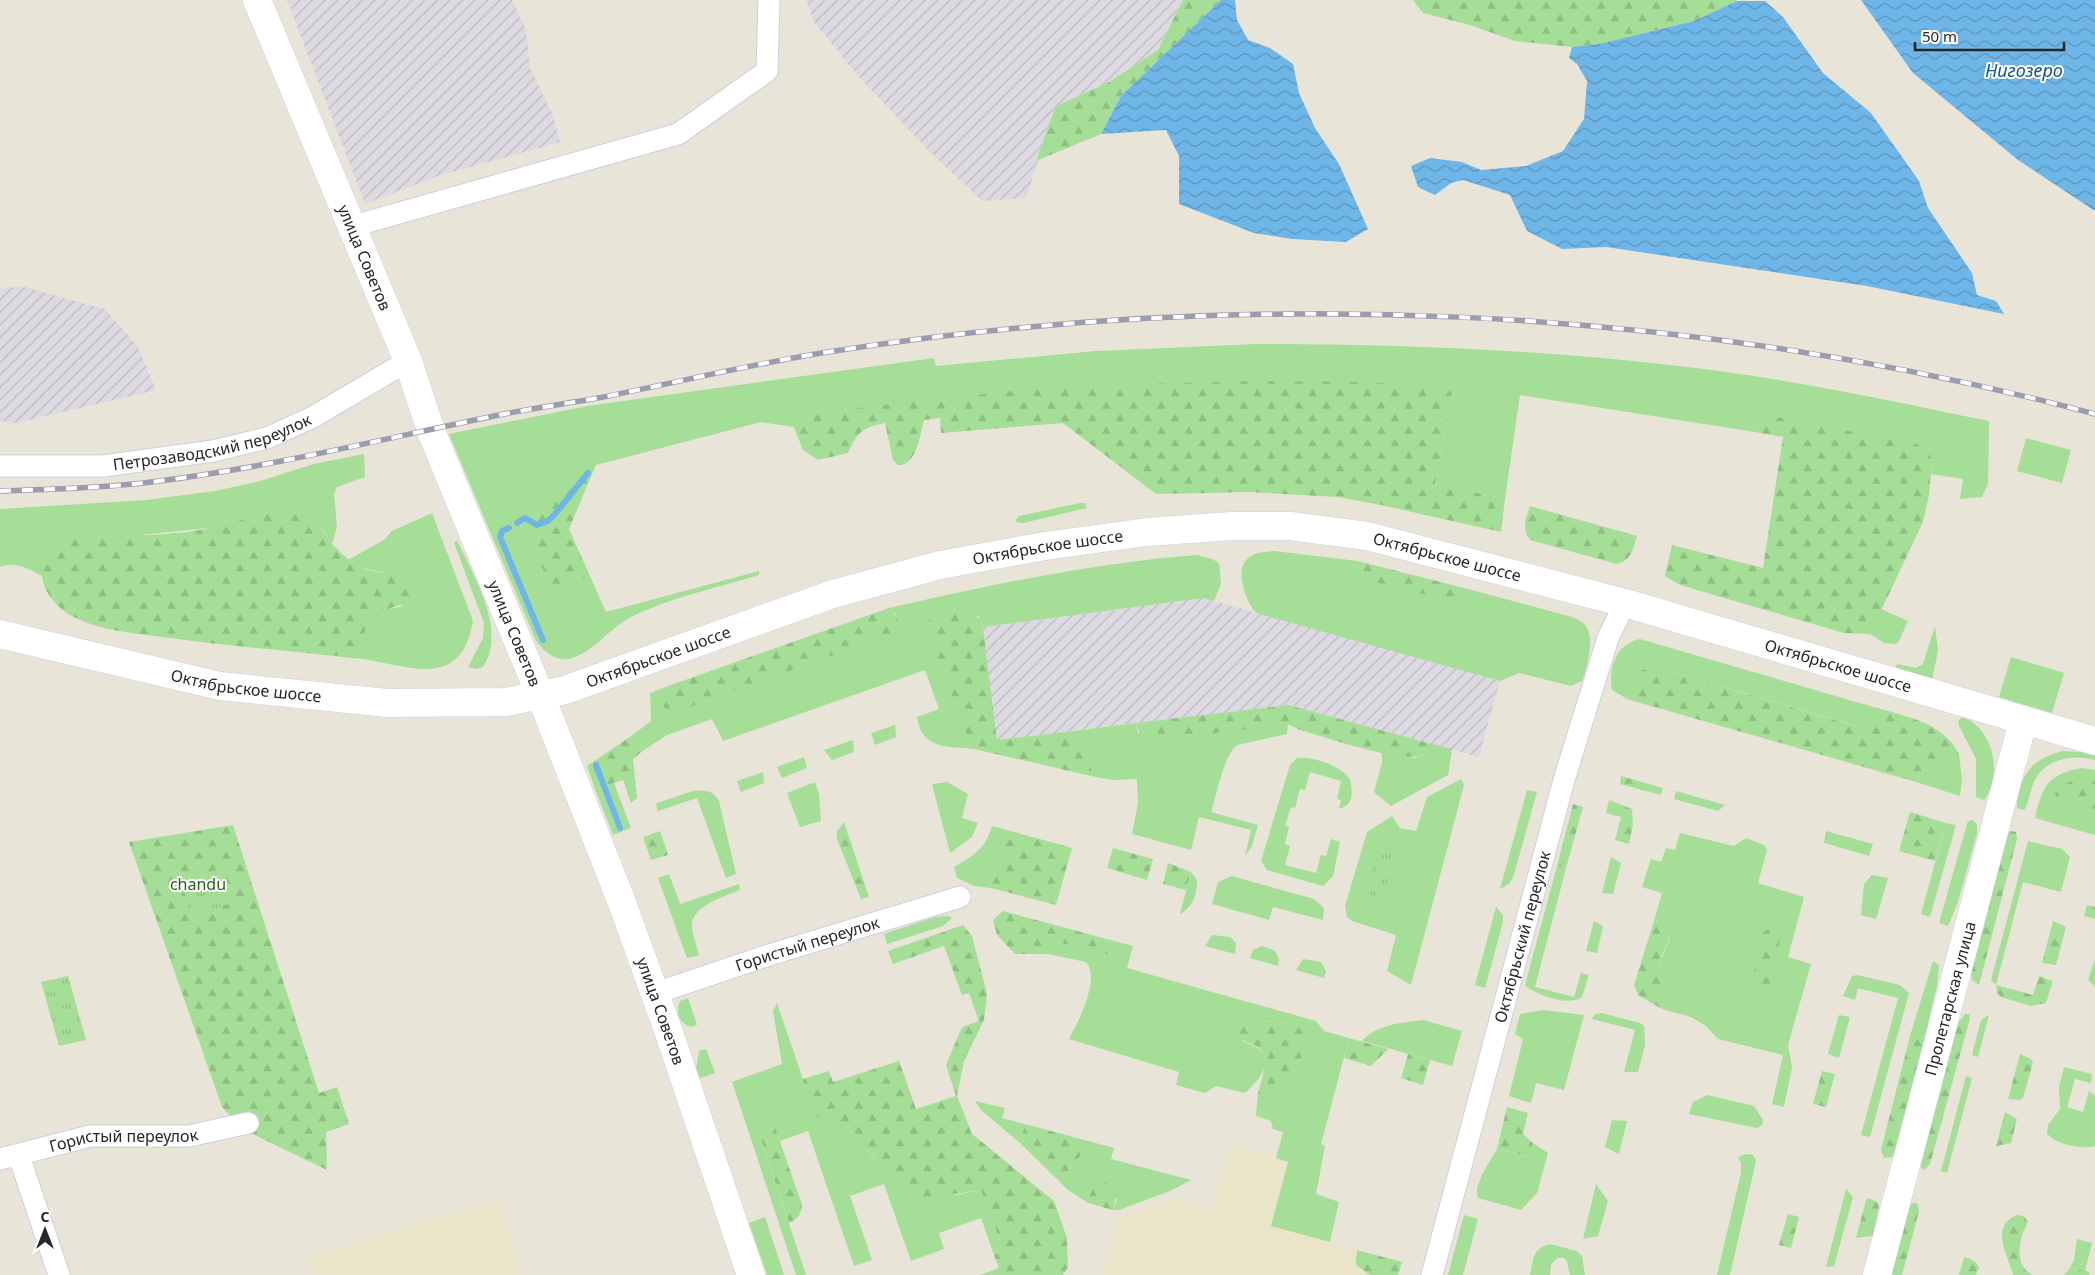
<svg xmlns="http://www.w3.org/2000/svg" width="2095" height="1275" font-family="'Noto Sans',sans-serif">
	<defs>
		<pattern id="industrial-furrows" width="10" height="10" patternUnits="userSpaceOnUse" patternTransform="scale(1.25)"><rect width="10" height="10" fill="#ddd9e1"/><path d="M-1 1l2-2M0 10L10 0M9 11l2-2" fill="none" stroke="#bebac1"/></pattern>
		<pattern id="forest-firs" width="22" height="20" patternUnits="userSpaceOnUse" patternTransform="scale(1.25)"><rect width="22" height="20" fill="#a5de97"/><path d="M5 1l3.5 6h-7zM16 11l3.5 6h-7z" fill="#8ebe82"/></pattern>
		<pattern id="park-tufts" width="24" height="20" patternUnits="userSpaceOnUse" patternTransform="scale(1.25)"><rect width="24" height="20" fill="#a5de97"/><path d="M3 7l-1-3M5 7V3M7 7l1-3M15 17l-1-3M17 17v-4M19 17l1-3" fill="none" stroke="#8ebe82"/></pattern>
		<pattern id="water-waves" width="16" height="10" patternUnits="userSpaceOnUse" patternTransform="scale(1.25)"><rect width="16" height="10" fill="#6fb6e8"/><path d="M0 5q4-4 8 0t8 0" fill="none" stroke="#5b94bc"/></pattern>
	</defs>
	<rect width="100%" height="100%" fill="#e9e4d8"/>
	<g fill="url(#industrial-furrows)">
		<polygon points="287,0 512,0 526,30 530,68 552,113 560,142 438,176 365,204"/>
		<polygon points="806,0 1183,0 1158,50 1109,82 1056,106 1026,198 982,201 927,149 860,78 814,22"/>
		<polygon points="24,287 105,309 138,347 156,390 16,423 0,421 0,288"/>
		<polygon points="1203,598 1500,681 1479,757 1288,705 997,740 983,627"/>
	</g>
	<g fill="#eae4c8">
		<polygon points="1230,1145 1289,1161 1271,1226 1402,1262 1398,1275 1104,1275 1117,1220 1132,1211 1172,1200 1212,1212"/>
		<polygon points="499,1200 521,1275 315,1275 310,1256"/>
	</g>
	<g fill="#a5de97">
		<path d="M1256,344C1403,344 1549,350 1696,368C1794,380 1892,401 1989,421L1988,484L1982,497L1960,499L1963,479L1931,474L1932,458L1757,422L1755,432L1520,395L1505,499L1435,484L1452,393L821,412L794,427L761,422L596,465L590,479L574,480L534,539L549,580L566,585L590,576L606,612L759,571V575C717,588 671,597 631,617C609,628 593,654 568,659C554,661 544,651 536,641L449,434L587,406L934,358L936,366L1096,351Z"/>
		<polygon points="2026,438 2071,450 2062,483 2017,471"/>
		<path d="M364,454L365,477L337,487L334,494L337,527L332,544L321,528L275,512L219,527L140,535L44,561L42,576C27,568 16,561 0,567V509L146,500L215,491L260,481L314,464Z"/>
		<polygon points="1080,503 1085,503 1087,508 1023,523 1016,522 1016,520 1019,516"/>
		<path d="M432,513L473,621C462,686 417,669 369,660C358,658 346,658 335,656C371,650 358,624 382,611C387,608 396,608 402,606L403,577L362,568L348,560L384,540L392,531Z"/>
		<path d="M457,540C473,575 508,631 483,667L477,669L468,667L483,638L484,623L454,543Z"/>
		<path d="M1274,551L1358,561L1354,566L1470,597L1468,589L1572,617C1577,619 1583,622 1586,626C1595,638 1587,667 1582,681L1571,686L1519,673L1500,681L1256,613C1247,602 1233,571 1248,558C1255,552 1265,552 1274,551Z"/>
		<path d="M1197,555L1212,559L1219,563L1221,584L1214,601L1203,598L983,627L978,616L926,621L968,740L974,749C947,746 922,750 917,717L939,709L925,670L723,741L712,719L667,735L644,750L634,734L651,721L650,693L668,686L663,697L897,615L889,608C990,585 1093,563 1197,555Z"/>
		<polygon points="1881,609 1908,621 1899,641 1896,644 1884,643 1870,634"/>
		<polygon points="1935,626 1938,651 1932,680 1895,669 1897,664 1916,668 1923,664"/>
		<path d="M1640,639L1877,708L1865,723L1857,726L1654,667C1634,669 1631,680 1627,699L1612,690C1608,668 1616,644 1640,639Z"/>
		<polygon points="2011,657 2064,673 2052,713 1999,697"/>
		<path d="M1962,717C1993,727 2004,775 1984,800L1976,797V759L1959,726L1958,721Z"/>
		<path d="M1136,723L1138,733L1153,741L1288,723L1287,734L1237,745C1223,757 1217,794 1211,812L1258,825L1252,846L1245,856L1251,830L1199,817L1191,850L1132,834L1138,803L1137,779L1112,780L1091,776C1092,756 1085,747 1074,731Z"/>
		<polygon points="895,725 896,737 875,745 871,733"/>
		<polygon points="853,740 854,752 832,760 824,750"/>
		<polygon points="1428,743 1452,749 1448,775 1391,806 1374,792 1382,763 1382,752 1415,758 1423,755"/>
		<path d="M2062,751L2085,752L2095,755V760C2075,754 2048,758 2036,778C2031,786 2030,798 2026,807L2024,810L2017,808C2016,801 2019,795 2020,788C2026,766 2041,757 2062,751Z"/>
		<path d="M1959,754L1962,780L1960,796L1916,782C1924,760 1938,760 1959,754Z"/>
		<polygon points="804,757 807,768 782,778 777,767"/>
		<path d="M1297,758C1313,756 1341,766 1350,779C1353,792 1354,805 1339,809L1341,800L1337,799L1341,781L1310,772L1305,790L1300,789L1295,808L1291,807L1285,826L1289,827L1285,844L1290,846L1285,865L1316,873L1321,855L1326,856L1331,839L1340,842L1333,876L1323,886L1267,870L1261,861L1290,765Z"/>
		<path d="M2082,768L2095,770V835L2035,818C2042,787 2047,774 2082,768Z"/>
		<polygon points="763,772 764,783 741,792 737,781"/>
		<polygon points="1461,779 1464,785 1411,985 1387,971 1396,935 1352,921 1347,917 1345,906 1367,832 1392,816 1400,828 1416,831 1427,797"/>
		<polygon points="815,782 819,794 821,821 800,827 787,793"/>
		<polygon points="947,782 968,794 962,818 978,823 972,837 950,853 932,784"/>
		<polygon points="614,783 631,828 613,835 595,789"/>
		<polygon points="1527,790 1537,792 1513,878 1509,884 1500,889"/>
		<path d="M693,791C705,790 713,790 719,801L736,874L726,878L697,798L658,811L656,804L660,802Z"/>
		<polygon points="1676,791 1725,805 1718,811 1674,799"/>
		<polygon points="1973,820 1977,825 1977,833 1958,902 1948,926 1939,923 1967,824 1968,821"/>
		<polygon points="1946,823 1956,825 1930,917 1921,914"/>
		<path d="M992,826L1007,830L991,888L974,886L957,878L954,867C974,855 985,850 992,826Z"/>
		<polygon points="1826,831 1873,844 1869,856 1824,843"/>
		<path d="M1680,833L1734,846L1746,838L1764,845L1767,850L1758,883L1804,897L1788,957L1811,964L1788,1045L1792,1067L1784,1107L1772,1104L1783,1055L1718,1039L1706,1026L1691,1017L1662,1009L1668,993C1650,975 1660,963 1668,943C1671,937 1670,929 1670,923L1661,919L1654,921L1662,893L1642,887L1651,859L1661,862L1666,848L1675,850Z"/>
		<polygon points="2028,841 2062,849 2070,857 2061,892 2023,882 1996,985 1991,980"/>
		<polygon points="1611,857 1621,863 1613,894 1602,893"/>
		<path d="M1557,866L1566,868L1535,987L1574,997L1581,973L1589,975L1582,997C1568,1007 1536,995 1525,985Z"/>
		<path d="M1191,872L1197,880C1197,895 1193,907 1180,914Z"/>
		<path d="M669,874L680,904L739,884L740,890C725,896 695,905 692,923C691,932 697,946 699,955L687,958L658,878Z"/>
		<polygon points="1872,875 1888,878 1876,919 1861,915 1864,884"/>
		<polygon points="1232,876 1314,899 1324,908 1323,920 1273,907 1269,920 1212,904 1218,882"/>
		<polygon points="1496,907 1503,915 1503,922 1485,988 1475,985"/>
		<polygon points="949,916 952,918 943,926 887,944 884,934 935,917"/>
		<polygon points="1594,921 1603,926 1597,953 1586,951"/>
		<polygon points="1212,935 1230,937 1236,943 1235,954 1205,946"/>
		<path d="M1052,941L1110,955L1114,941L1133,946L1127,968L1316,1021L1324,1031L1349,1038L1321,1144L1325,1146L1316,1194L1339,1202L1330,1242L1271,1226L1288,1162L1276,1158L1283,1132L1273,1129L1271,1121L1256,1116L1258,1094L1279,1098L1303,1054L1306,1044L1289,1023L1248,1020L1237,1022L1242,1041C1279,1052 1266,1074 1245,1093L1216,1086L1205,1093L1176,1085L1179,1072L1069,1039C1078,1022 1101,978 1086,962L1048,954Z"/>
		<polygon points="1262,946 1275,951 1279,959 1278,966 1250,958 1253,950"/>
		<polygon points="1303,959 1321,962 1326,971 1324,978 1296,970"/>
		<polygon points="2095,959 2095,987 2088,980"/>
		<polygon points="1933,961 1939,965 1937,985 1924,1040 1910,1036"/>
		<polygon points="1857,975 1900,985 1909,993 1870,1137 1861,1135 1898,998 1858,988 1855,1000 1843,996 1852,976"/>
		<path d="M688,998L697,1025L691,1027C679,1023 675,1013 680,1001Z"/>
		<polygon points="777,1003 803,1079 805,1098 867,1150 894,1182 909,1194 955,1195 981,1190 1004,1251 994,1255 981,1218 939,1233 944,1249 911,1261 884,1184 850,1196 872,1260 854,1266 808,1131 780,1141 775,1127 758,1130 806,1275 796,1275 732,1082 782,1064 773,1011"/>
		<polygon points="1543,1010 1584,1015 1564,1090 1536,1083 1531,1103 1509,1096 1523,1039 1515,1034 1520,1014"/>
		<polygon points="1602,1013 1640,1023 1644,1026 1645,1045 1638,1072 1624,1072 1635,1030 1592,1019 1595,1014"/>
		<polygon points="1839,1015 1850,1017 1839,1058 1828,1054"/>
		<polygon points="1989,1015 1978,1057 1972,1055 1981,1020"/>
		<path d="M1423,1020L1462,1031L1452,1066L1362,1041C1378,1024 1400,1023 1423,1020Z"/>
		<polygon points="706,1049 715,1073 698,1079 696,1069 699,1051"/>
		<path d="M2064,1067L2092,1074L2091,1083L2075,1079L2067,1107L2083,1112L2089,1091L2095,1096V1146C2081,1149 2055,1145 2047,1133L2048,1125L2060,1109L2059,1087Z"/>
		<polygon points="1966,1076 1972,1078 1947,1173 1941,1171"/>
		<polygon points="1708,1095 1754,1106 1763,1120 1762,1125 1757,1128 1689,1114 1693,1102"/>
		<polygon points="975,1101 1005,1108 1002,1118 1025,1124 1020,1143 981,1110"/>
		<polygon points="1612,1120 1627,1121 1619,1154 1605,1147"/>
		<polygon points="1092,1142 1114,1148 1111,1159 1191,1180 1170,1191 1119,1210 1113,1210 1117,1199 1091,1190 1088,1203 1068,1190 1059,1181"/>
		<path d="M1533,1143L1548,1153L1537,1193L1521,1210L1478,1198C1473,1184 1490,1162 1497,1149L1529,1157Z"/>
		<polygon points="1746,1154 1753,1155 1756,1161 1730,1275 1717,1275 1741,1173 1741,1164 1738,1157"/>
		<polygon points="1596,1184 1608,1201 1598,1236 1583,1239"/>
		<polygon points="1846,1189 1853,1197 1834,1266 1826,1267"/>
		<polygon points="1464,1215 1478,1219 1463,1275 1448,1275"/>
		<polygon points="765,1217 784,1275 767,1275 749,1223"/>
		<polygon points="2077,1239 2092,1243 2085,1271 2070,1268 2074,1260"/>
		<path d="M1550,1244L1577,1251L1582,1256L1585,1275H1570L1567,1262L1564,1258H1557L1551,1265L1550,1275H1530C1534,1258 1532,1249 1550,1244Z"/>
	</g>
	<g fill="url(#forest-firs)">
		<polygon points="1183,0 1221,0 1121,96 1101,134 1036,161 1056,106 1109,82 1158,50"/>
		<polygon points="1413,0 1736,0 1737,1 1694,21 1599,44 1572,47 1515,41 1470,25 1423,13"/>
		<path d="M1258,381L1367,382L1446,387L1452,393L1435,484L1505,499L1501,532L1381,505L1338,497L1250,492L1156,494L1063,423L941,433L940,418L924,420C920,434 917,466 898,465L893,460L885,423C861,428 858,432 848,453L818,460L803,450L794,427L820,412L1013,391L1133,384Z"/>
		<polygon points="1764,417 1776,417 1917,444 1928,452 1932,459 1929,495 1923,522 1870,634 1844,633 1680,585 1665,576 1672,545 1763,568 1783,437 1755,432 1757,422"/>
		<path d="M590,479L569,529L590,576L566,585L555,586C542,574 529,543 535,524C538,515 566,483 574,480C579,479 585,479 590,479Z"/>
		<path d="M1530,506L1637,536C1633,549 1632,560 1617,564L1530,540C1521,528 1526,519 1530,506Z"/>
		<path d="M275,512C287,513 299,513 310,519C321,525 325,536 333,545C341,553 349,561 360,567C375,575 398,570 411,583C417,588 415,595 414,601C404,605 389,607 380,613C357,629 370,650 335,656C277,650 219,645 162,637C132,633 97,630 70,615C55,606 40,588 42,569C44,556 54,543 66,538C88,530 115,535 138,535C154,535 171,534 187,532C217,528 245,518 275,512Z"/>
		<polygon points="1358,561 1468,589 1470,597 1466,603 1459,603 1354,577 1354,566"/>
		<path d="M889,608C898,616 900,621 896,632L671,714L664,707L663,697L668,686Z"/>
		<path d="M955,611C971,611 977,612 983,627L997,740L1074,731C1085,747 1092,756 1091,776L974,749L968,740L925,622Z"/>
		<path d="M1654,667L1856,726L1865,723L1877,708C1909,717 1943,723 1959,754C1938,760 1924,760 1916,782L1627,699C1631,680 1634,669 1654,667Z"/>
		<path d="M1288,705L1428,743L1423,755C1402,764 1326,737 1300,730L1288,724L1153,741L1141,738L1136,723Z"/>
		<polygon points="634,734 644,750 633,759 637,798 631,803 623,780 595,789 587,766"/>
		<polygon points="1621,776 1663,788 1661,795 1620,784"/>
		<path d="M2086,779L2095,781V809L2057,800L2055,793C2064,782 2072,780 2086,779Z"/>
		<polygon points="1609,800 1632,809 1633,825 1629,844 1615,840 1621,817 1606,813"/>
		<polygon points="1573,804 1583,807 1566,868 1557,866"/>
		<polygon points="1910,812 1946,823 1935,861 1899,851"/>
		<polygon points="844,822 869,897 861,899 837,839 837,831"/>
		<polygon points="233,825 319,1093 337,1087 349,1124 326,1132 327,1170 244,1130 222,1107 129,842"/>
		<polygon points="1007,830 1072,848 1056,905 991,888"/>
		<polygon points="660,831 668,855 651,860 643,837"/>
		<polygon points="2011,831 2016,832 2017,839 1979,985 1972,980 1971,974 2008,834"/>
		<polygon points="1113,848 1153,859 1147,880 1107,868"/>
		<polygon points="1168,863 1191,872 1186,890 1163,884"/>
		<polygon points="2087,905 2095,907 2095,919 2084,916"/>
		<polygon points="1003,911 1114,941 1110,955 1052,941 1048,954 1015,954 997,935 993,920"/>
		<path d="M1661,919L1670,923L1672,928C1667,953 1646,971 1668,993L1662,1009L1638,995L1634,985L1654,921Z"/>
		<polygon points="2053,921 2066,927 2056,965 2042,963"/>
		<path d="M963,925L972,936L987,994L984,1020L964,1061L957,1096L972,1134L1054,1201L1067,1238L1068,1267L1063,1275H980L999,1268L994,1255L1004,1251L981,1190C965,1192 924,1201 909,1194C891,1186 880,1162 866,1149C852,1135 819,1121 810,1109C803,1101 804,1089 803,1079L829,1071L833,1082L899,1061L916,1109L956,1096L946,1065L962,1027L979,1021L969,993L962,995L944,946L893,964L888,951Z"/>
		<polygon points="1773,927 1778,930 1780,937 1773,982 1770,988 1763,990 1756,986 1754,972 1763,932"/>
		<polygon points="2039,976 2053,981 2046,1003 2031,1006 2001,997 1997,993 1996,985 2033,995"/>
		<polygon points="1965,1014 1970,1014 1969,1022 1930,1164 1924,1170 1921,1168 1921,1159 1957,1024"/>
		<path d="M1248,1020L1289,1023L1302,1030L1306,1044L1303,1054L1279,1098L1258,1094C1261,1079 1273,1053 1254,1045C1247,1041 1239,1040 1232,1035L1230,1028L1237,1022Z"/>
		<polygon points="1910,1036 1924,1040 1894,1153 1892,1157 1884,1158 1881,1150"/>
		<polygon points="1349,1038 1388,1049 1371,1066 1344,1058"/>
		<polygon points="1408,1054 1430,1060 1423,1085 1401,1078"/>
		<polygon points="2020,1054 2031,1059 2033,1063 2023,1098 2020,1100 2008,1099"/>
		<polygon points="1822,1071 1835,1074 1826,1107 1813,1104"/>
		<polygon points="1507,1107 1528,1113 1523,1134 1533,1143 1530,1157 1497,1149"/>
		<polygon points="2005,1112 2017,1119 2011,1143 1996,1146"/>
		<path d="M768,1119L775,1127L802,1205C801,1215 798,1218 789,1223L758,1130Z"/>
		<polygon points="1025,1124 1092,1142 1059,1181 1020,1143"/>
		<path d="M1105,1183L1114,1186L1117,1191L1113,1210L1088,1203C1091,1190 1092,1185 1105,1183Z"/>
		<polygon points="1869,1198 1877,1202 1879,1206 1873,1236 1856,1238 1866,1200"/>
		<polygon points="1912,1203 1917,1203 1919,1211 1902,1275 1891,1275 1908,1208"/>
		<polygon points="1788,1214 1799,1217 1791,1248 1779,1245"/>
		<path d="M2017,1215L2024,1216L2028,1222C2019,1239 2013,1263 2032,1275H2013C2008,1255 1989,1226 2017,1215Z"/>
		<polygon points="1357,1250 1402,1262 1398,1275 1370,1275 1356,1265"/>
		<path d="M1964,1257C1971,1259 1975,1260 1979,1267L1976,1275H1959Z"/>
		<polygon points="2070,1268 2090,1272 2089,1275 2064,1275"/>
	</g>
	<g fill="url(#park-tufts)">
		<polygon points="1381,840 1398,845 1382,898 1365,893"/>
		<polygon points="217,870 228,904 191,915 181,881"/>
		<polygon points="68,976 86,1040 59,1046 41,982"/>
	</g>
	<g fill="url(#water-waves)">
		<polygon points="1221,0 1235,0 1237,20 1248,40 1270,48 1293,64 1299,93 1315,128 1339,164 1368,229 1346,242 1292,239 1254,233 1179,204 1179,156 1166,130 1101,134 1121,96"/>
		<polygon points="1861,0 2095,0 2095,211 2018,160 1913,73"/>
		<polygon points="1737,1 1765,1 1783,17 1823,73 1871,113 1919,181 1928,208 1972,273 1977,295 1996,301 2004,314 1867,286 1606,247 1562,249 1527,231 1510,195 1463,180 1451,183 1435,195 1418,187 1411,166 1430,158 1462,162 1481,170 1526,166 1563,151 1584,119 1587,81 1577,64 1569,58 1572,47 1599,44 1694,21"/>
	</g>
	<g fill="none" stroke-linecap="round" stroke-linejoin="round">
		<g stroke="#6fb6e8" stroke-width="6">
			<polyline points="517,523 525,518 537,525 548,521 555,514 588,473"/>
			<polyline points="509,528 502,531 500,537 543,640"/>
			<polyline points="596,765 620,828"/>
		</g>
		<g stroke="#cecfdf" stroke-width="23">
			<g id="street">
				<polyline points="350,227 678,134 767,71 769,0"/>
				<path id="s1" d="M0,466H103L213,451L267,438L313,417L408,361"/>
				<path id="s2" d="M656,993L769,955L960,897"/>
				<polyline points="19,1156 59,1275"/>
				<path id="s3" d="M0,1159L90,1136H189L248,1123"/>
				<path id="s4" d="M1432,1275L1564,780L1608,638L1625,603"/>
			</g>
		</g>
		<g stroke="#cecfdf" stroke-width="29">
			<g id="secondary">
				<path id="s5" d="M257,0L408,361L431,431L541,697L621,900L668,1030L751,1275"/>
				<path id="s6" d="M0,634L220,686L387,703L506,702L565,690L833,594L940,565L1045,546L1147,532L1232,526H1290L1367,536L1625,603L2095,741"/>
				<path id="s7" d="M1877,1275L2023,721"/>
			</g>
		</g>
		<use href="#street" stroke="#fff" stroke-width="21"/>
		<use href="#secondary" stroke="#fff" stroke-width="28"/>
		<g stroke="#9c9cb0" stroke-width="5.5">
			<path id="rail" d="M0,491C53,489 107,488 159,481C272,467 382,439 494,416C528,409 564,404 598,398C675,383 751,364 828,352C1247,286 1685,305 2095,414"/>
		</g>
		<use href="#rail" stroke="#fff" stroke-width="4" stroke-dasharray="11" stroke-linecap="butt"/>
	</g>
	<g text-anchor="middle" stroke-width="4" stroke-linejoin="round" paint-order="stroke">
		<g font-size="16" fill="#272727" stroke="#fff">
			<text dy="6" stroke="none"><textPath href="#s5" startOffset="279">улица Советов</textPath></text>
			<text dy="6" stroke="none"><textPath href="#s1" startOffset="215">Петрозаводский переулок</textPath></text>
			<text dy="6" stroke="none"><textPath href="#s6" startOffset="1078">Октябрьское шоссе</textPath></text>
			<text dy="6" stroke="none"><textPath href="#s6" startOffset="1482">Октябрьское шоссе</textPath></text>
			<text dy="6" stroke="none"><textPath href="#s5" startOffset="684">улица Советов</textPath></text>
			<text dy="6" stroke="none"><textPath href="#s6" startOffset="672">Октябрьское шоссе</textPath></text>
			<text dy="6" stroke="none"><textPath href="#s6" startOffset="1888">Октябрьское шоссе</textPath></text>
			<text dy="6" stroke="none"><textPath href="#s6" startOffset="252">Октябрьское шоссе</textPath></text>
			<text dy="6" stroke="none"><textPath href="#s4" startOffset="350">Октябрьский переулок</textPath></text>
			<text dy="6" stroke="none"><textPath href="#s2" startOffset="159">Гористый переулок</textPath></text>
			<text dy="6" stroke="none"><textPath href="#s7" startOffset="286">Пролетарская улица</textPath></text>
			<text dy="6" stroke="none"><textPath href="#s5" startOffset="1089">улица Советов</textPath></text>
			<text dy="6" stroke="none"><textPath href="#s3" startOffset="126">Гористый переулок</textPath></text>
		</g>
		<g font-size="16" fill="#205e1c" stroke="#fff">
			<text x="198" y="890">chandu</text>
		</g>
		<g font-size="18" font-style="italic" fill="#13528e" stroke="#fff">
			<text x="2024" y="77">Нигозеро</text>
		</g>
	</g>
	<g transform="translate(45 1230)" stroke="#ffffff" stroke-width="4" paint-order="stroke">
	<path d="M0-4L9 19L0 12L-9 19Z" fill="#272727"/>
	<text y="-8" font-size="14" font-weight="bold" text-anchor="middle" fill="#272727">С</text>
	</g>
	<path d="M1915 42v8h149v-8" fill="none" stroke="#272727" stroke-width="2.5"/>
	<text x="1922" y="42" font-size="15" fill="#272727" stroke="#ffffff" stroke-width="4" paint-order="stroke">50 m</text>
</svg>
